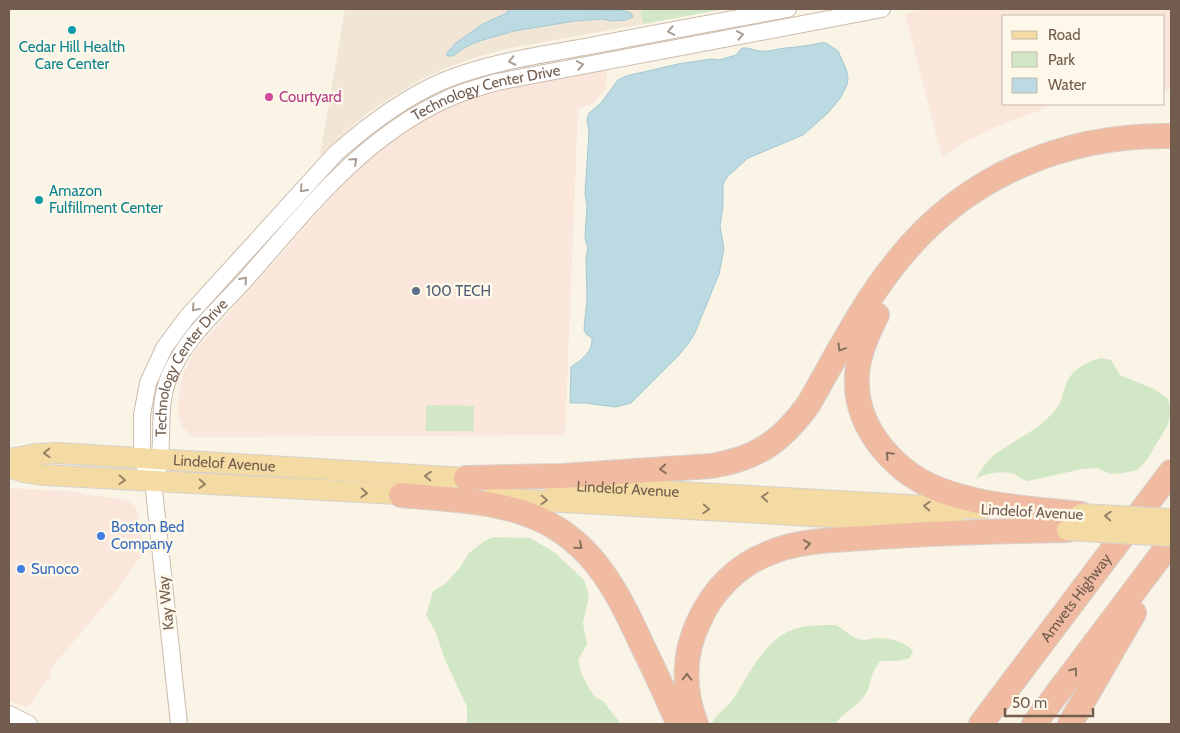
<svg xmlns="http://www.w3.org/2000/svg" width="1180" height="733" font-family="Cabin,sans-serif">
	<rect width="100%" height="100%" fill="#faf4e6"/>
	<polygon fill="#f1e6d5" points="345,9 640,9 643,24 511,48 480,56 451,66 422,79 395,95 368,113 343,134 320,156"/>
	<g fill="#fae6da">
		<polygon points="926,9 1171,9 1171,90 1164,89 1164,16 1004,16 1004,104 1057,104 1002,124 961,144 942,157 905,14"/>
		<polygon points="607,68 606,88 594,103 578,109 565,435 193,437 182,427 178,416 179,394 184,372 195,351 347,180 368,159 391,141 416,124 442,110 469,99 497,90"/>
		<polygon points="9,488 81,492 81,494 127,500 135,506 138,512 144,552 113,595 51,668 50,677 27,708 9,700"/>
	</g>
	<g fill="#d1e7c5">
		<polygon points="640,9 725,9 643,24"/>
		<path d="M1101,358L1111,360L1120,375L1156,390L1168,399L1171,410L1168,424L1147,460L1137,470L1124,473L1110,474L1097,468L1082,469L1028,481C1022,480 1019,476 1014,474C1001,470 988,473 976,478C981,470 986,462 993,456C1014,439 1042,430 1058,406C1062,400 1063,392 1066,385C1071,369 1087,362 1101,358Z"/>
		<polygon points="426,405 474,406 474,431 426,431"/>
		<polygon points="493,537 530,538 554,552 584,580 589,595 583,623 587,644 578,660 582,675 589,688 594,696 603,701 621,724 467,724 467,707 446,662 435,631 426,615 433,591 445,584 459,569 469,553 483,542"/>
		<path d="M836,625C844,630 854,639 864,640C868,640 872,638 876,638C890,638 902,641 913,650L910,658L897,661H881C869,672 873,685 864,696C856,707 843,713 835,724H712C714,715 730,706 736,695C752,669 768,634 801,627C813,625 825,625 836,625Z"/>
	</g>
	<g fill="#bcdae2" stroke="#a3c9d3">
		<polygon points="508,9 622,10 631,13 633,17 625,20 613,21 601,19 575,21 514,31 476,42 464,48 453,56 447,56 447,53 457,42 483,24 507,13"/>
		<path d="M820,43H826L838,51L846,69L848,77L847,85L841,97L828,113L803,135L748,158L727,177L723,184V206L720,226L724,249L719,274L694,335L688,344L679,355L631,403L616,407L585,403H570L571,367C581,360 593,352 592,338L586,334L584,329L587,298L586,257L588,249L585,238L587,205L585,194L589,132L587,120L589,113L601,103L618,80L626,76L678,64L711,59L719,60L736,55L742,48C749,47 754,51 761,51C769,52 777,49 785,48C797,47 808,46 820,43Z"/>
	</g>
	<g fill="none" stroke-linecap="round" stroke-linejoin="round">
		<g stroke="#cbbcad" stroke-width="18">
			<g id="minor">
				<path id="s1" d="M158,470C165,438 156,409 169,377C184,339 219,309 246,279C306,211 362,137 447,99C463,91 481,87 497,82L882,9"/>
				<polyline points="9,714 29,724"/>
				<path d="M179,724L153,481L146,470L142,458V415L148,383L164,348L187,317L336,153C368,125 403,98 443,81C490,62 540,55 590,46C656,33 722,21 788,9"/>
			</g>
		</g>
		<g stroke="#d7d1cd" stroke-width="22">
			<g id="major">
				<path id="s2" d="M9,459L36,454L58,453L480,479"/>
				<polyline points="9,467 24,472 45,475 415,495"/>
				<path id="s3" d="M554,485L982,509"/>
				<polyline points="492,498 954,524"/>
			</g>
		</g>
		<g stroke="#d7d1cd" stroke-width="26">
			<g id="highway">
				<path d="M877,315C867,334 858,354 857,376C854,429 897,476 946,492C989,507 1035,509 1081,514"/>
				<path d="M466,478L561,476L711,466C756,459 781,442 808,405C836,357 862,304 898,260C965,176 1065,134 1171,136"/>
				<path d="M401,495C441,499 483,500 521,512C588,533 615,586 642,645C655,671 667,698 679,724"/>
				<path d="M696,724C683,690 683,654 699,621C712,592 736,566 767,554C796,541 831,540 863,538C931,533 999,531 1067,530"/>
				<path id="s4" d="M981,724L1171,472"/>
				<polyline points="1034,724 1171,542"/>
				<polyline points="1070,724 1134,613"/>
			</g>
		</g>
		<use href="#minor" stroke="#fff" stroke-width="16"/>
		<use href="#major" stroke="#f4dba3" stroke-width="20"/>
		<use href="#highway" stroke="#f0bba1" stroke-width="24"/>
		<g stroke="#d7d1cd" stroke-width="22" stroke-linecap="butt">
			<g id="major-bridge">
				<polyline points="1081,514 1171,519"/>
				<polyline points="1067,530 1171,536"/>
			</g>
		</g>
		<use href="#major-bridge" stroke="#f4dba3" stroke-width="20"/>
	</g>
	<defs><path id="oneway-chevron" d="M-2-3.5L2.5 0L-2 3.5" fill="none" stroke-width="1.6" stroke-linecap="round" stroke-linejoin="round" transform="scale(1.25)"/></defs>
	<g stroke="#aa9d94">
		<use href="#oneway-chevron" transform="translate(671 31) rotate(169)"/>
		<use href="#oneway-chevron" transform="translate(740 35) rotate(-11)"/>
		<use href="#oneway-chevron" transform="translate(512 61) rotate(168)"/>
		<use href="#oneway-chevron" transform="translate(580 65) rotate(-11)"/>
		<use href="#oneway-chevron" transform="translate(354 161) rotate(-42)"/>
		<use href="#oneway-chevron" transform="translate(303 189) rotate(132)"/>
		<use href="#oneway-chevron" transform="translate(244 280) rotate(-48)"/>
		<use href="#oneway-chevron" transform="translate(195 308) rotate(132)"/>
	</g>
	<g stroke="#8a6f5e">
		<use href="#oneway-chevron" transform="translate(841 348) rotate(121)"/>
		<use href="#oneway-chevron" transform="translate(889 455) rotate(-133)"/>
		<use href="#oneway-chevron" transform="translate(663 469) rotate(176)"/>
		<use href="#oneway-chevron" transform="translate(807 544) rotate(-9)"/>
		<use href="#oneway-chevron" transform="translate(579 546) rotate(40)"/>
		<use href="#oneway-chevron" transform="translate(1074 671) rotate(-53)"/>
		<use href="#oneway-chevron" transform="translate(687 677) rotate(-89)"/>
	</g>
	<g stroke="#988267">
		<use href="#oneway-chevron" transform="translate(47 453) rotate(178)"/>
		<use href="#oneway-chevron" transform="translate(428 476) rotate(-176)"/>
		<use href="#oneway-chevron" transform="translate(122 480) rotate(3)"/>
		<use href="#oneway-chevron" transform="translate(202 484) rotate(3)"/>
		<use href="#oneway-chevron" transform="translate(364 493) rotate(3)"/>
		<use href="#oneway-chevron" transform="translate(765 497) rotate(-177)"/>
		<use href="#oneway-chevron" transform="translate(544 500) rotate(3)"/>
		<use href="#oneway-chevron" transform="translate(927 506) rotate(-177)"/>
		<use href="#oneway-chevron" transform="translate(706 509) rotate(3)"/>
		<use href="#oneway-chevron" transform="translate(1108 516) rotate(-177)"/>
	</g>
	<g fill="#0f9aa8" stroke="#fef8eb" stroke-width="2">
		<circle cx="72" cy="30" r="5"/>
		<circle cx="39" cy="200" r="5"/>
	</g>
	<circle fill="#d1479c" stroke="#fef8eb" stroke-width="2" cx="269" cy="97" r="5"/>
	<circle fill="#5c6f8a" stroke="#fef8eb" stroke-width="2" cx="416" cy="291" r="5"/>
	<g fill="#3f7fe0" stroke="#fef8eb" stroke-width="2">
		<circle cx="101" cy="536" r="5"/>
		<circle cx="21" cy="569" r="5"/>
	</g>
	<g text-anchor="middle" stroke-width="5" stroke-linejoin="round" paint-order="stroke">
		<g font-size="15" fill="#0d838f" stroke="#fef8eb">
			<text x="72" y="52">Cedar Hill Health<tspan x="72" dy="17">Care Center</tspan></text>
			<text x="49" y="196" text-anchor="start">Amazon<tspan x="49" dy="17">Fulfillment Center</tspan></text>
		</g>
		<g font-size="15" fill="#715c4d" stroke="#fef8eb">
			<text dy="5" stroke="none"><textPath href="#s1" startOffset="531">Technology Center Drive</textPath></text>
			<text dy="5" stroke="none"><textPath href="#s1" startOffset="111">Technology Center Drive</textPath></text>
			<text dy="5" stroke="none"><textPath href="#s2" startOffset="216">Lindelof Avenue</textPath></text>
			<text dy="5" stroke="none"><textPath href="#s3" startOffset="74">Lindelof Avenue</textPath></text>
			<text transform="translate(1032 512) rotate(3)" y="5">Lindelof Avenue</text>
			<text dy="5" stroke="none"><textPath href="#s4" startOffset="158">Amvets Highway</textPath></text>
			<text transform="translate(166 603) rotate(-96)" y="5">Kay Way</text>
		</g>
		<g font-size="15" fill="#b23c85" stroke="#fef8eb" text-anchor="start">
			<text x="279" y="102">Courtyard</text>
		</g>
		<g font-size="15" fill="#4e5e75" stroke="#fef8eb" text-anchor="start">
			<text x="426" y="296">100 TECH</text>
		</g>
		<g font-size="15" fill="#366cbe" stroke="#fef8eb" text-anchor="start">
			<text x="111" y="532">Boston Bed<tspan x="111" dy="17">Company</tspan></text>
			<text x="31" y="574">Sunoco</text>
		</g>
	</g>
	<rect width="1180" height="733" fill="none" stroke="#715c4d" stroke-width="20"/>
	<rect x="1002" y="15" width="162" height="90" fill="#fef8eb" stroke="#c6baac"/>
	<rect x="1012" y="31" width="25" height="8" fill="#f4dba3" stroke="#c6baac"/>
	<text x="1048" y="40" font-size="15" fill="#715c4d">Road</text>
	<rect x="1012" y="52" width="25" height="15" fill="#d1e7c5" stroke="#c6baac"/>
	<text x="1048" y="65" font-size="15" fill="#715c4d">Park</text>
	<rect x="1012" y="78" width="25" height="15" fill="#bcdae2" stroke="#c6baac"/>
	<text x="1048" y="90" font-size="15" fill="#715c4d">Water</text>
	<path d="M1005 708v8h88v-8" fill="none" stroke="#715c4d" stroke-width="2.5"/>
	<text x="1012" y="708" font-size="15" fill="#715c4d" stroke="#fef8eb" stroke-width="4" paint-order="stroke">50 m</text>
</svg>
